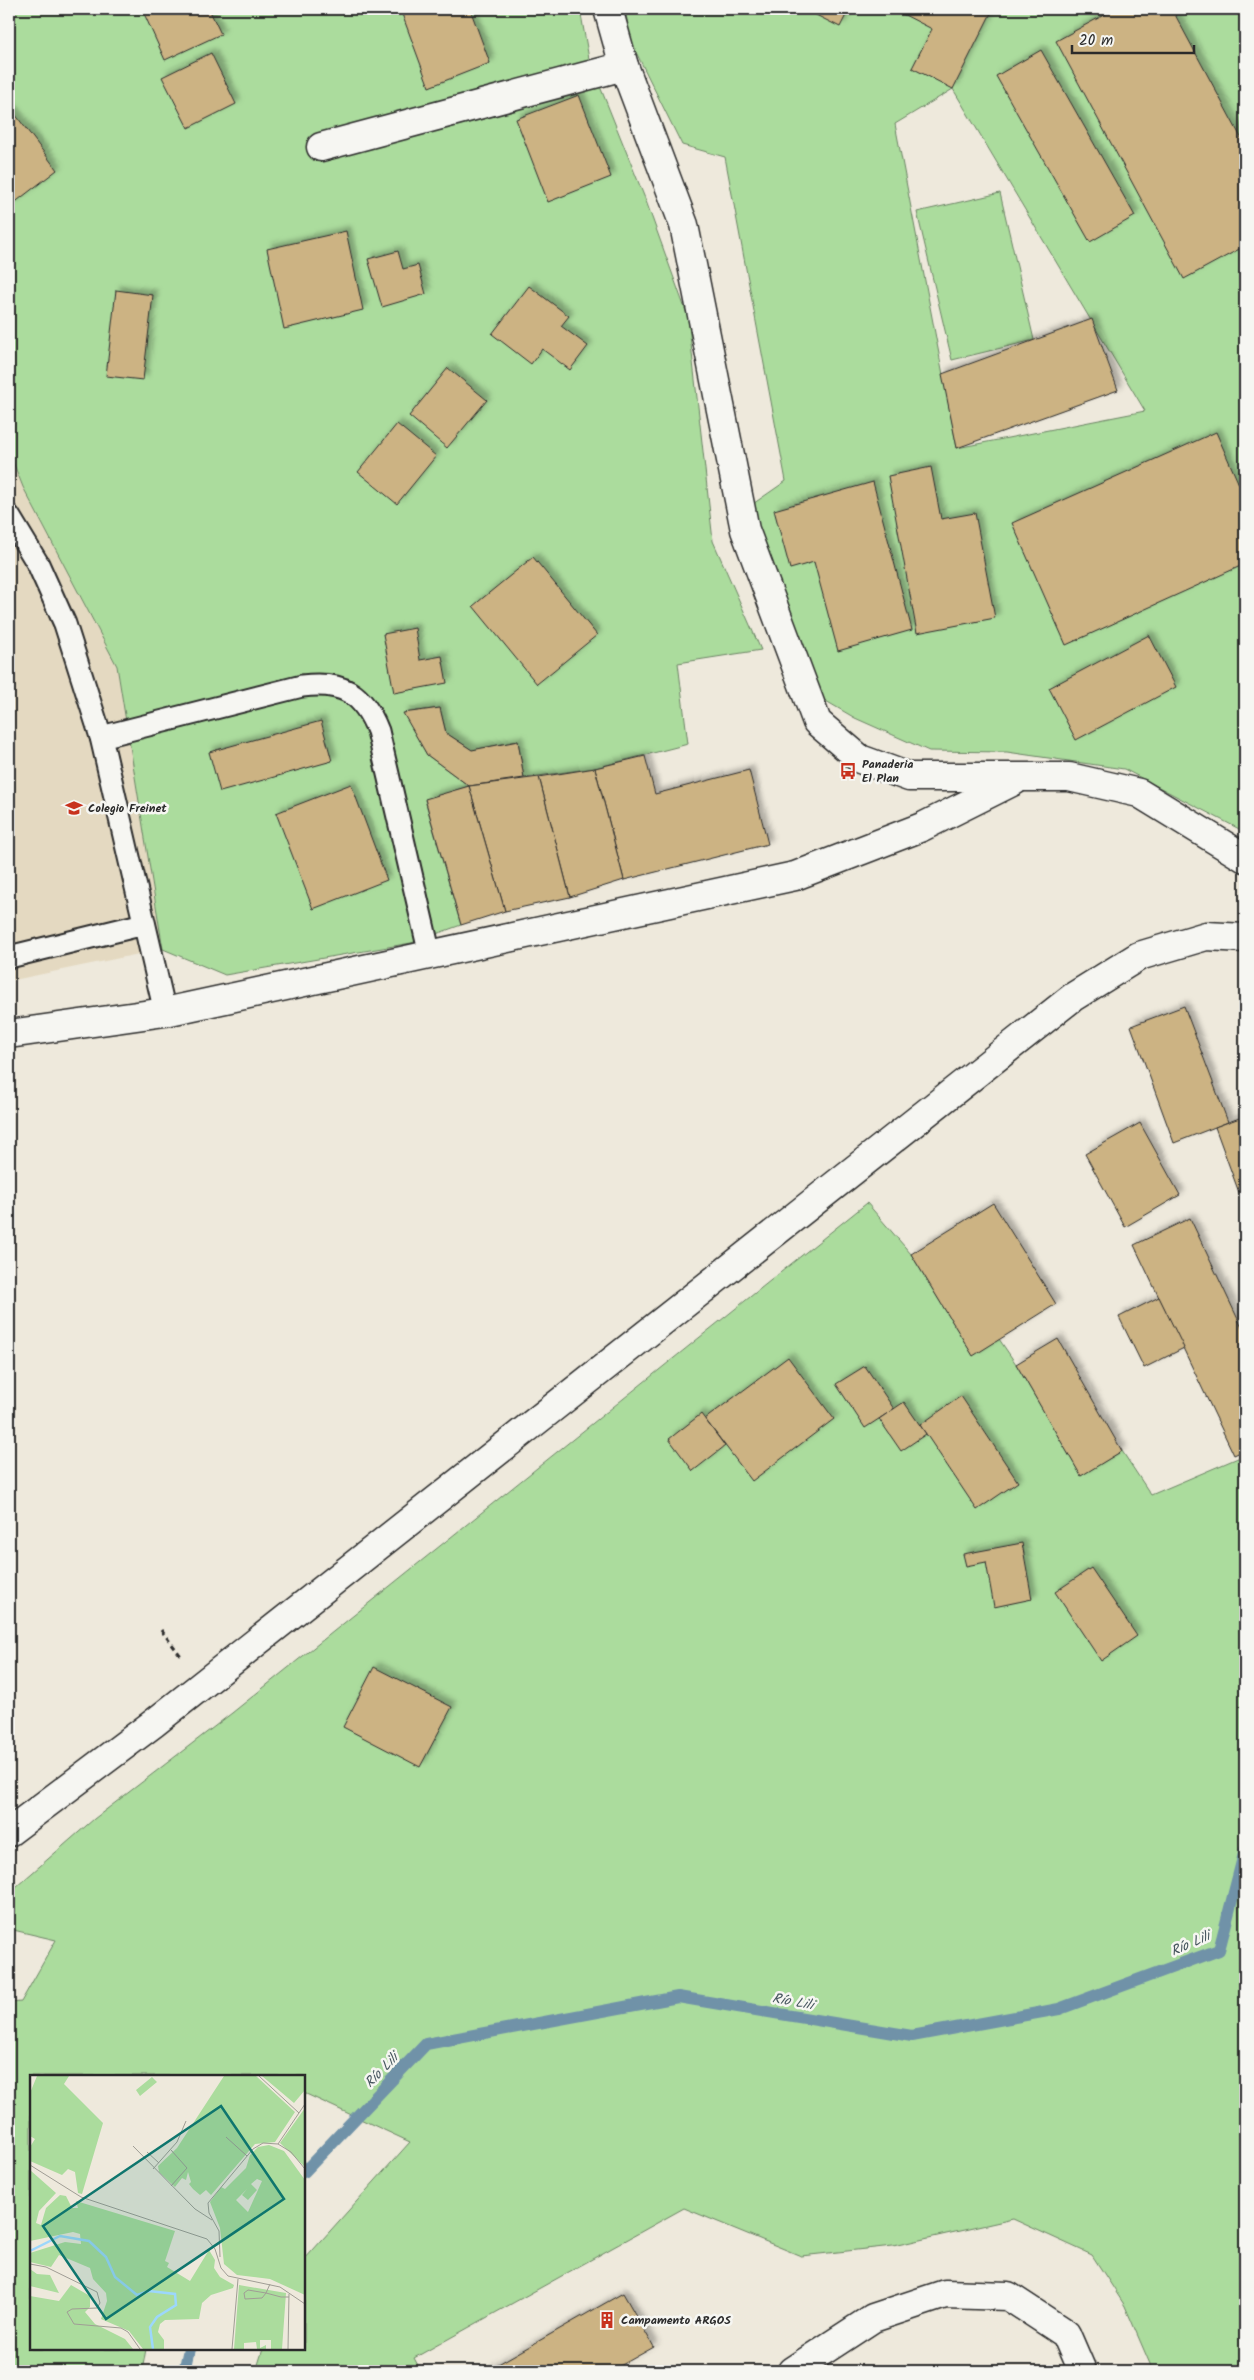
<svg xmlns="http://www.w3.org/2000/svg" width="1254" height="2380" font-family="Kalam,sans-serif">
	<defs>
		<filter id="shadow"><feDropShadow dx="4.5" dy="-4.5" stdDeviation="2.5" flood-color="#0004"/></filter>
	</defs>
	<rect width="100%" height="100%" fill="#eee9dc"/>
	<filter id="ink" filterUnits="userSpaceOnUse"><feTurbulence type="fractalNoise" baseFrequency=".02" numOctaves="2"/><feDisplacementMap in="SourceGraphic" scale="10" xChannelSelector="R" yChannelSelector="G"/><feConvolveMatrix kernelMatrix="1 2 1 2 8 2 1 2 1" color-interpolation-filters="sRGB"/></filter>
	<g filter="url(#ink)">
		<polygon fill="#e4d9c1" points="9,452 23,487 117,666 163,949 9,981"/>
		<g fill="#abdc9d" stroke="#6b8464" fill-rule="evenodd">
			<polygon points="9,9 580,9 589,59 646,201 688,317 713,541 761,650 678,663 688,744 595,768 524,778 518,741 472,750 446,733 440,708 404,713 427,755 469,786 425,800 461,925 411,943 225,975 163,949 117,666 23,487 9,452"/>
			<path d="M625,9H1245V832L1124,769L1007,752L929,751L855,718L819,697L747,508L786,481L725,157L682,145L631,42ZM953,89L1145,411L957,448L895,124Z"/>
			<polygon points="1000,193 1034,340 952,360 917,212"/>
			<polygon points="867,1203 911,1254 973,1355 999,1339 1016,1364 1081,1475 1122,1451 1151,1495 1245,1455 1245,2371 1153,2371 1125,2306 1092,2255 1013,2219 893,2246 801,2256 684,2208 414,2358 421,2371 256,2371 263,2349 304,2349 304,2260 410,2142 304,2093 304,2076 31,2076 31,2349 146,2349 142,2371 9,2371 9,2003 21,2002 56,1940 9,1929 9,1893 94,1819 232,1713"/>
		</g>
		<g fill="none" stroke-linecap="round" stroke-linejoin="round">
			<g stroke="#6f92a8" stroke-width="12">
				<polyline points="304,2172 426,2044 678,1997 912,2036 1059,2009 1219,1950 1245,1850"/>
				<polyline points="184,2371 189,2349"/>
			</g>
		</g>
		<g fill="#ccb383" stroke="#2b2b2b" filter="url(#shadow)">
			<polygon points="142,9 209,9 221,34 165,60"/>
			<polygon points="416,9 470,9 490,63 429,87 402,14"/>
			<polygon points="804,9 849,9 840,27"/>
			<polygon points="893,9 993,9 953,89 912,68 932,29"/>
			<polygon points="1115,9 1172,9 1245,145 1245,246 1184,279 1056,41"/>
			<polygon points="1041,50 1135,216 1090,242 996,76"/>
			<polygon points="211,53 236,104 188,128 162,77"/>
			<polygon points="579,95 611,177 548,202 516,119"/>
			<polygon points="9,106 57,170 9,207"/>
			<polygon points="346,231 363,310 284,329 267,249"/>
			<polygon points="398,251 403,269 418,265 426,294 382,307 368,259"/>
			<polygon points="529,286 569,316 561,326 588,346 570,370 542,349 531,364 492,334"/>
			<polygon points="116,290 153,295 143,380 106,376"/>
			<polygon points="1092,319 1118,390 957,448 942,374"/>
			<polygon points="448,368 487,400 447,448 409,416"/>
			<polygon points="397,424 436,456 397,504 358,472"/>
			<polygon points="1216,432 1245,498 1245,564 1066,645 1012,523"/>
			<polygon points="931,467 941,519 975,513 995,618 917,633 888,476"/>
			<polygon points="873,482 912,630 838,651 814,562 790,569 774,510"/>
			<polygon points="533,557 597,635 537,684 473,606"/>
			<polygon points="415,628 420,660 442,656 447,683 394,693 383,634"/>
			<polygon points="1149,635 1176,687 1076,740 1049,688"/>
			<polygon points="440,708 446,733 472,750 518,741 524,778 469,786 427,755 403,713"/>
			<polygon points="321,721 332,761 220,792 209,752"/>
			<polygon points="645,756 655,794 749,770 768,844 624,880 595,768"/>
			<polygon points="595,768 624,880 570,897 539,777"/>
			<polygon points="539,777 570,897 505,911 469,786"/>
			<polygon points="351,784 387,880 313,909 276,813"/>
			<polygon points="469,786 505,911 461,925 425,799"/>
			<polygon points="1184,1006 1228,1122 1174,1143 1131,1026"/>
			<polygon points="1245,1116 1245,1209 1215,1127"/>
			<polygon points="1140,1123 1180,1195 1125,1227 1085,1154"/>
			<polygon points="993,1203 1056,1304 973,1356 911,1254"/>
			<polygon points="1190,1218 1245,1334 1245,1450 1234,1455 1134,1245"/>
			<polygon points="1159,1297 1184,1348 1144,1368 1119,1317"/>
			<polygon points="1058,1339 1122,1451 1081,1476 1016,1364"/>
			<polygon points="788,1357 834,1419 752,1481 705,1419"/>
			<polygon points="865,1366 894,1409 865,1428 836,1384"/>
			<polygon points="961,1396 1018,1482 977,1510 920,1425"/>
			<polygon points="904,1402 926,1434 901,1451 879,1419"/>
			<polygon points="701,1414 725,1446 693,1471 669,1439"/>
			<polygon points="1022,1543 1032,1599 994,1607 986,1562 966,1566 963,1554"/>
			<polygon points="1091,1568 1137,1636 1101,1661 1055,1592"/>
			<polygon points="374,1667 452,1707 420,1767 343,1727"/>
			<polygon points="623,2293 654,2347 611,2371 486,2371"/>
		</g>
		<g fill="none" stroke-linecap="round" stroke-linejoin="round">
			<g stroke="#2b2b2b" stroke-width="25">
				<g id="lane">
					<polyline points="9,516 38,564 65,624 101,737 165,1012"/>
					<path d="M101,737L302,686C343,681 363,693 378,731L430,955"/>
					<polyline points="9,957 144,924"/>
				</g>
			</g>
			<g stroke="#2b2b2b" stroke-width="31">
				<g id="street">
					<polyline points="608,9 624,66 684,225 745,530 817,722 860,759 909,777 1069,777 1139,793 1245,858"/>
					<polyline points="321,147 624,66"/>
					<polyline points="9,1034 165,1012 795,876 922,827 1014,781"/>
					<polyline points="9,1832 154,1723 1073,997 1139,956 1206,936 1245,938"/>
					<polyline points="792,2371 873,2318 945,2294 1008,2296 1066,2334 1082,2371"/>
				</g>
			</g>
			<polyline stroke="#2b2b2b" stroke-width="3" stroke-dasharray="5 4" stroke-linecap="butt" points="161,1630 181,1656"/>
			<use href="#lane" stroke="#f6f6f2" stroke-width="21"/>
			<use href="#street" stroke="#f6f6f2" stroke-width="28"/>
		</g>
	</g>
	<defs>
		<g id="bus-bare" transform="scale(1.35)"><path d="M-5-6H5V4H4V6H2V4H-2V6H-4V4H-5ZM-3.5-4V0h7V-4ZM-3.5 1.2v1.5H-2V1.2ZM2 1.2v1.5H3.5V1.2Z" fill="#c8321e" stroke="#f6f6f2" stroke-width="2.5" paint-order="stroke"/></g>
		<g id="school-bare" transform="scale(1.35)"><path d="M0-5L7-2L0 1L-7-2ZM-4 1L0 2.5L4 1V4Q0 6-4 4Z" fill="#c8321e" stroke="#f6f6f2" stroke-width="2.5" paint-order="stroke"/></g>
		<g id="building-bare" transform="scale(1.35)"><path d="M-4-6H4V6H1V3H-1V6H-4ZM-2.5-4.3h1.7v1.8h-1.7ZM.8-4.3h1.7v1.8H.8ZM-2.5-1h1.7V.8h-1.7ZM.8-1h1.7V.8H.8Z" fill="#c8321e" stroke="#f6f6f2" stroke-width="2.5" paint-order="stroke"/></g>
	</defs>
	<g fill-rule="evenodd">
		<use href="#bus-bare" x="848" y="771"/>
		<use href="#school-bare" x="74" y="808"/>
		<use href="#building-bare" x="607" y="2320"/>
	</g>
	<g text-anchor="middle" stroke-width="5" stroke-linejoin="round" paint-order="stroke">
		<g font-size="12" font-weight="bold" fill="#2b2b2b" stroke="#f6f6f2" text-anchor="start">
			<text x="862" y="768">Panaderia<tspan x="862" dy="14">El Plan</tspan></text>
			<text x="88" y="812">Colegio Freinet</text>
			<text x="621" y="2324">Campamento ARGOS</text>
		</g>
		<g font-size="14" font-style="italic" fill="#47565f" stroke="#f6f6f2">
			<text transform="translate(1190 1943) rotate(-24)" y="5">Río Lili</text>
			<text transform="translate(793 2001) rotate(10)" y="5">Río Lili</text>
			<text transform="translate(381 2070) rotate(-46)" y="5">Río Lili</text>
		</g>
	</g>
	<g transform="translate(30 2075)">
		<rect width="275" height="275" fill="#eee9dc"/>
		<path d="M7,1H39L34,9L73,48L52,119L48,118L45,97L38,94L32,100L0,86V72L5,64L0,61V18ZM194,1H226L265,37L245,67L225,69L181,120L176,115L170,120L163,114L159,109L161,107L158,97L156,105L152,103L145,112L129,97L128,91L147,73ZM232,1H275V15L264,28ZM122,2L127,7L110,21L106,15ZM275,33V92L250,68ZM239,70L254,76L275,105V220L240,204L207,200L194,189L190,153L180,127L191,112L195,114L216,93L220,80L228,72ZM227,104L232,106L218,137L206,125L217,114L212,120L218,125L227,115L221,109ZM0,95L26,118L9,136L6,148L11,150L16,133L30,120L36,121L42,133H48L46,126L145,156L135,186L139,188L137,192L160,206L179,175L185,185L184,193L190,202L204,210L203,213L181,220L172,228L169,244L135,245L130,249L128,257L134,265V274H113L99,256L71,244L77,226L76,218L63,204L60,193L29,180L21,192L0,187V178L35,167L51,169L50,159L43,157L0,166ZM0,194L7,199L20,200L29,218L0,211ZM41,210L60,221V232L55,237L65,249L95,264L103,274H0V221L29,226ZM209,210L256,218L252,274H241V265H230V273L236,270V274H227L226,267L214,268V274H204Z" fill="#abdc9d" fill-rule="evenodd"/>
		<path fill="none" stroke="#9cd7fc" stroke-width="2.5" d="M0,176L30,161L59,166L76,182L85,202L107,220L119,216L145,219L146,230L127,242L120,252L123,274"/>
		<path fill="none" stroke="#a09d95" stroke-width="1" d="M229,1L269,38M196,62L217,81M248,69L275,29M103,71L165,134L182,145M141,75L157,93L141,111M117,77L129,88M0,90L51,122L177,164L185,174L191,193L198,201L250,212L275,229M123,94L147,67L156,46M190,182L189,156L179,138L178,128L223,74L233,68L248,69L261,77L275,94M0,189L16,192L67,217L70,228L67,233L42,234L37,237L44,249L91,253L98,257L110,274M240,209L236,218L232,223L215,224L214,218L218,215L236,218L251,222H259M202,274L208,204M258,274L259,219"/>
		<path fill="#0f766e" fill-opacity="0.15" stroke="#0f766e" stroke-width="2.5" d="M191,31L254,124L76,244L13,151Z"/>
		<rect width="275" height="275" fill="none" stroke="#2b2b2b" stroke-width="2.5"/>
	</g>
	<rect width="1254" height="2380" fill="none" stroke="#f6f6f2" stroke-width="30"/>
	<rect x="15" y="15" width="1224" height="2350" fill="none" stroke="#2b2b2b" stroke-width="2" filter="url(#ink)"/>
	<path d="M1072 45v8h122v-8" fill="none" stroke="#2b2b2b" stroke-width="2.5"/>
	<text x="1079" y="45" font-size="15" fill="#2b2b2b" stroke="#f6f6f2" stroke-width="4" paint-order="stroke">20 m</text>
</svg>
